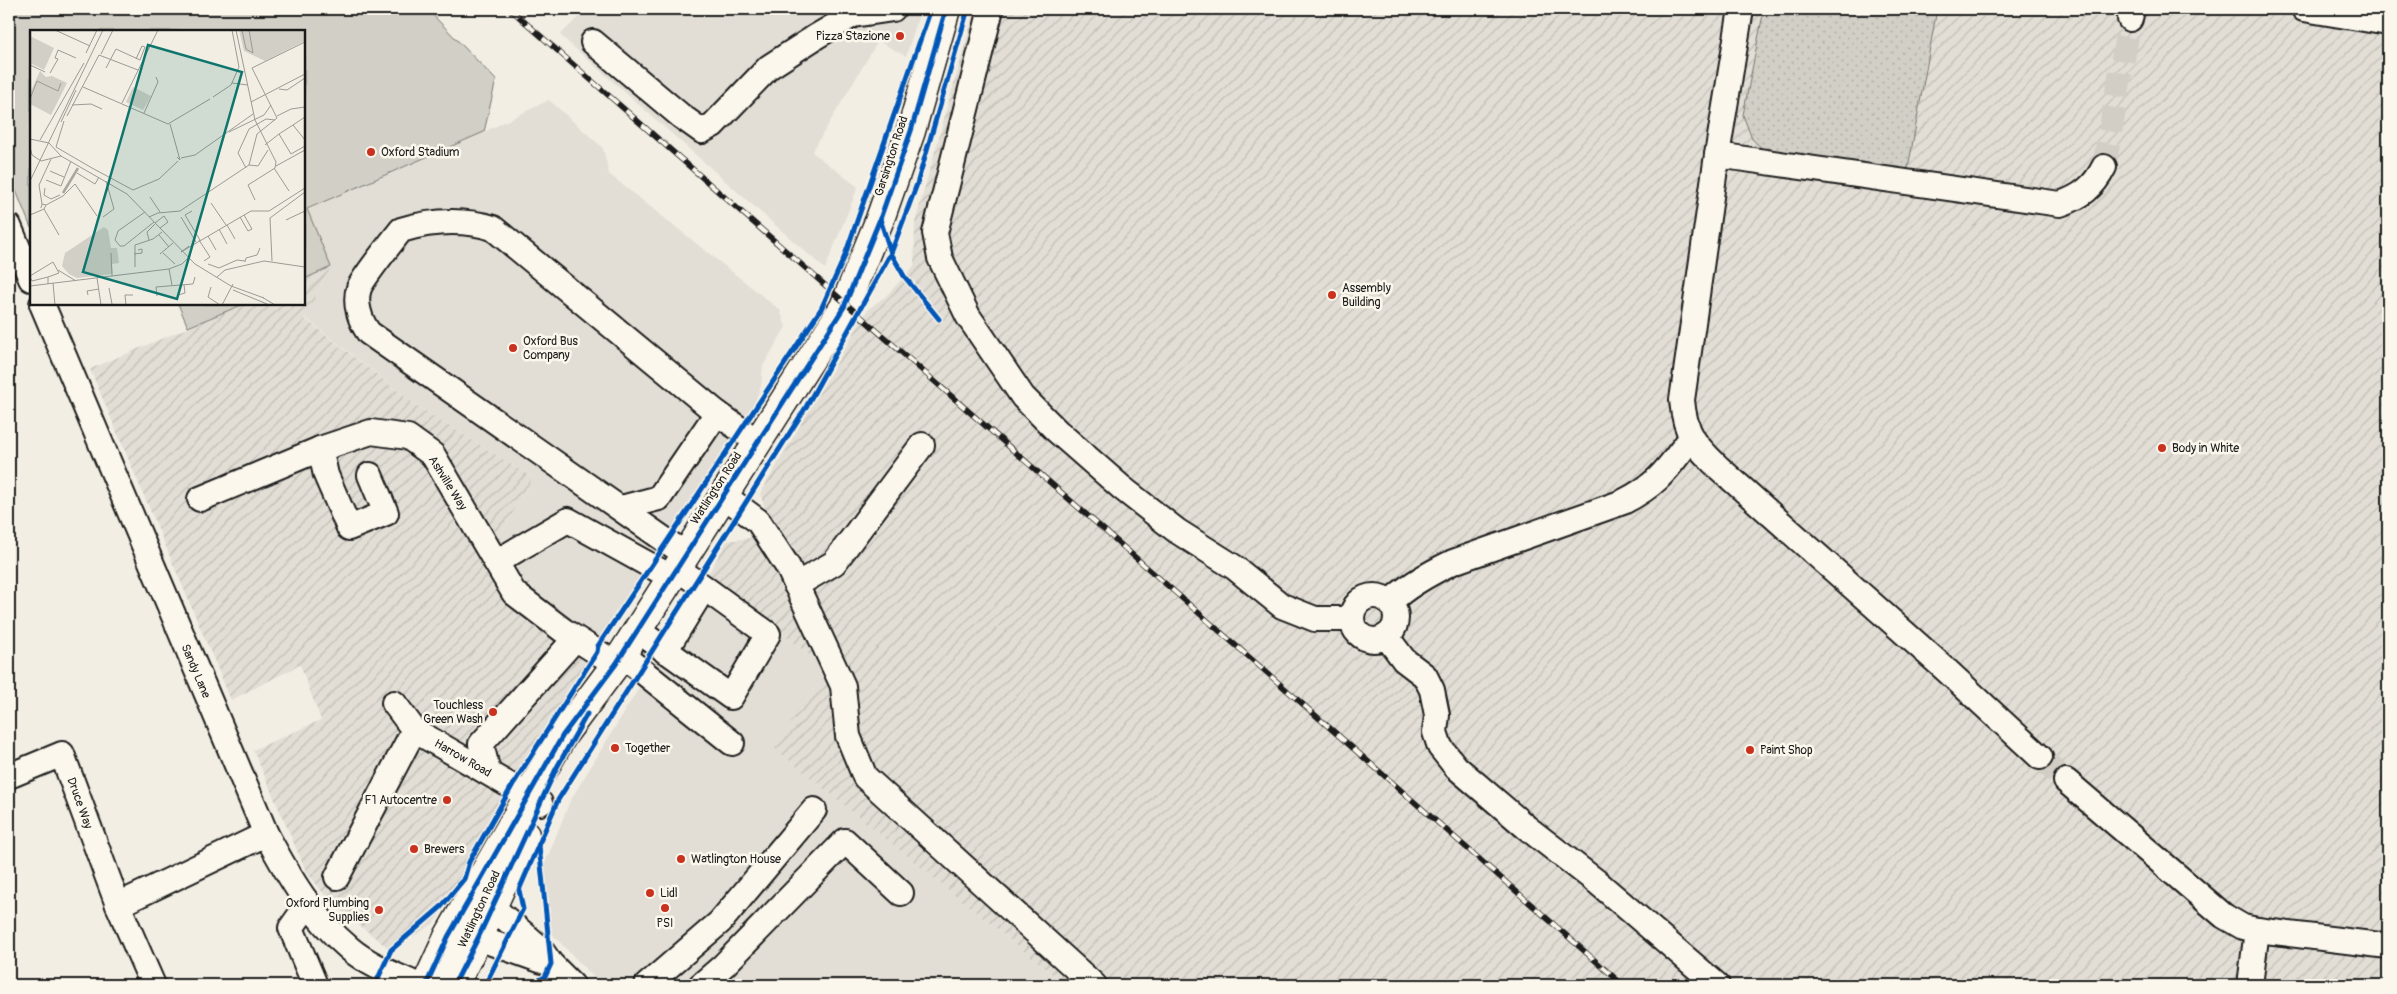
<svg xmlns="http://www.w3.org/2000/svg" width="2397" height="994" font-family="Pangolin,sans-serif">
	<defs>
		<pattern id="industrial-furrows" width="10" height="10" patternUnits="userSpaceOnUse" patternTransform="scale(1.25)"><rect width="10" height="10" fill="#e2ded5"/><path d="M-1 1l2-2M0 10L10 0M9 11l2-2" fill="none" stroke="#c1beb6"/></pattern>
		<pattern id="grass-dots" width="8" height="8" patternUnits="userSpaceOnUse" patternTransform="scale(1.25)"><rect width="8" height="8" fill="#d2cfc6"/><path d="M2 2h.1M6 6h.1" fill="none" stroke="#b4b1aa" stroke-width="1.8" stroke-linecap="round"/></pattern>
	</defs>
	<rect width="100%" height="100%" fill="#f2eee4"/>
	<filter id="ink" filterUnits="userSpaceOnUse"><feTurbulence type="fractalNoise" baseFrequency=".02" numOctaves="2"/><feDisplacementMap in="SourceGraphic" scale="10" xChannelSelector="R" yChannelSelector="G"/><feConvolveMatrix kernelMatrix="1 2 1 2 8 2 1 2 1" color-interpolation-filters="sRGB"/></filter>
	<g filter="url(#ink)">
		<g fill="#e2ded5">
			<polygon points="587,9 921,9 906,56 878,41 812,152 858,187 825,269 560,35"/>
			<polygon points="549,100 603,148 609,174 780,310 786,327 763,366 761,386 752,409 598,646 563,621 516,568 524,552 499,537 533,478 416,405 304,317 331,267 307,210 484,132"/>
			<polygon points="708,574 828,670 774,747 1066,985 601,985 552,934 544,866 570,801"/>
		</g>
		<g fill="url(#industrial-furrows)">
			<polygon points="975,9 2388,9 2388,985 1066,985 773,747 828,670 708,574 727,541 750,538 766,511 760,494 868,309 886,296 914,266 915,222"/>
			<polygon points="331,267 304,318 416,405 533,478 499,537 525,552 516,568 563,621 598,646 486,833 463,879 433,924 391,950 345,914 324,894 306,871 253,750 321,720 300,665 231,700 90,369 244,304 304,304 304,279"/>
		</g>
		<polygon fill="url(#grass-dots)" stroke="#777671" points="1764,9 1937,9 1907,174 1764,150 1752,139 1743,115"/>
		<g fill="#d2cfc6" stroke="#777671">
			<polygon points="9,9 427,9 496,80 484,132 307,209 331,267 304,279 304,31 31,31 31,228 9,173"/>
			<polygon points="178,304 244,304 188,327"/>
		</g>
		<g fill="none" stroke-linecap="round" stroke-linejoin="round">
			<g stroke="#d2cec6" stroke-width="24" stroke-dasharray="24 12" stroke-linecap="butt">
				<polyline points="2104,167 2130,19"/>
				<polyline points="2040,757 2066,781"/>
			</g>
			<g stroke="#1c1c1c" stroke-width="28">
				<g id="minor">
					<polyline points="991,9 935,233 940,258 968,316 1023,397 1057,431 1122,488 1177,531 1234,567 1282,606 1315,619 1352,619"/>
					<path d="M1741,9L1717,155L1682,400C1685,435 1695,445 1719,468L1944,668L2040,757"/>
					<polyline points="2304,9 2388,23"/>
					<polyline points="2130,19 2132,9"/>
					<polyline points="593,42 681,116 702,131 713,125 769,67 817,36 853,15 893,9"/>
					<path d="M1717,155L2060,204C2081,197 2094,187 2104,167"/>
					<polyline points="9,226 31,279"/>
					<path d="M42,304L266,834C289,877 312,917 350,949C369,965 395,975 417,985"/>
					<polyline points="320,449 326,475 349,528 386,513 370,475"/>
					<polyline points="723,495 758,521 788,567 843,686 848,736 865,777 1094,985"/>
					<polyline points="200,499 320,449 371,432 408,437 433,455 514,593 564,631 616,664"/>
					<polyline points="621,508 659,498 717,413"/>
					<path d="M685,554L369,333C360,321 354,303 359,288C364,276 391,243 401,230C431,221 463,219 493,228L717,413L758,442"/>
					<polyline points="496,562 568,520 671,577"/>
					<polyline points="796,585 834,563 922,445"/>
					<circle cx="1374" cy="618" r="22"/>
					<path d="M1390,602C1408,585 1430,573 1453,562L1623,502C1660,483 1667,469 1691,438"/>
					<polyline points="637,630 731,697 768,634 677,568"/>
					<polyline points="1386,636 1404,660 1425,676 1432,690 1437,715 1435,732 1440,747 1456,767 1526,827 1597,882 1717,985"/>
					<polyline points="665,651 704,588"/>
					<polyline points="622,655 732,743"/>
					<polyline points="394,703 414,730 540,803"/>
					<polyline points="488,772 481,744 575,639"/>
					<polyline points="9,776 62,754 118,905 153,985"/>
					<polyline points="2066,781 2224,916 2243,927 2257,930 2388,946"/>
					<polyline points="337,877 414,730"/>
					<polyline points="308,904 291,928 315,985"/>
					<polyline points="118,905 266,834"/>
					<polyline points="551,964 478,938 465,906 492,907 539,947 551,964 572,985"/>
					<polyline points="647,985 720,922 814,810"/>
					<polyline points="701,985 724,965 845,841 901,893"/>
					<polyline points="2250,985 2257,930"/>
				</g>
			</g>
			<g stroke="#1c1c1c" stroke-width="31">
				<g id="major">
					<polyline points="426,985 448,937 563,735 616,664 844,307 880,219 911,131 946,9"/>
					<polyline points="454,985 478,938 525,835"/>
				</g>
			</g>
			<use href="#minor" stroke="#fbf7ec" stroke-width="24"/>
			<use href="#major" stroke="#fbf7ec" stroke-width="28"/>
			<g stroke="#1c1c1c" stroke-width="5.5">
				<polyline id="rail" points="510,9 1623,985"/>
			</g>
			<use href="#rail" stroke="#fbf7ec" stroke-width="4" stroke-dasharray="11" stroke-linecap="butt"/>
			<g stroke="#fbf7ec" stroke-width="8">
				<g id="cycleway">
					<polyline points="880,219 891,253 904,276 939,319"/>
					<polyline points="375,985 391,950 441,907 464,879 469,862 512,786 597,652 598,646 821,309 844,258 931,9"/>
					<polyline points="426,985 448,937 563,735 616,664 844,307 880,219 911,131 946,9"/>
					<polyline points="454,985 478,938 556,769 587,714"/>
					<polyline points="485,985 523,909 519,890 558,800 806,407 891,253 917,184 968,9"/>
					<polyline points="529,985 545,977 551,964 539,845"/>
				</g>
			</g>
			<use href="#cycleway" stroke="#0057b8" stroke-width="5"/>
		</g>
	</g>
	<g fill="#c8321e" stroke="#fbf7ec" stroke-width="2">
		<circle cx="900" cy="36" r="5"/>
		<circle cx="371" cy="152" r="5"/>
		<circle cx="1332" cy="295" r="5"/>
		<circle cx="513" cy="348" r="5"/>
		<circle cx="2162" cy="448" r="5"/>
		<circle cx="493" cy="712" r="5"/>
		<circle cx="615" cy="748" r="5"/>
		<circle cx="1750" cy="750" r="5"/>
		<circle cx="447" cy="800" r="5"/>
		<circle cx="414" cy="849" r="5"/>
		<circle cx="681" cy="859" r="5"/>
		<circle cx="650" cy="893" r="5"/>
		<circle cx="665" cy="908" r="5"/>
		<circle cx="379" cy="910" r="5"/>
	</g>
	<g text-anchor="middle" stroke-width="5" stroke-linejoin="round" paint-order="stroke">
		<g font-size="12" fill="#1c1c1c" stroke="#fbf7ec" text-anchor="start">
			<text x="890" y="40" text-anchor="end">Pizza Stazione</text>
			<text x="381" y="156">Oxford Stadium</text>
			<text x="1342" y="292">Assembly<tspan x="1342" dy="14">Building</tspan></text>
			<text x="523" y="345">Oxford Bus<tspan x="523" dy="14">Company</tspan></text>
			<text x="2172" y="452">Body in White</text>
			<text x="483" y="709" text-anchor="end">Touchless<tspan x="483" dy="14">Green Wash</tspan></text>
			<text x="625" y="752">Together</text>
			<text x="1760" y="754">Paint Shop</text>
			<text x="437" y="804" text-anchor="end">F1 Autocentre</text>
			<text x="424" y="853">Brewers</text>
			<text x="691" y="863">Watlington House</text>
			<text x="660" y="897">Lidl</text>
			<text x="369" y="907" text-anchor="end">Oxford Plumbing<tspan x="369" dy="14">Supplies</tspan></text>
			<text x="665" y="927" text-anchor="middle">PSI</text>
		</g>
		<g font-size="12" fill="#1c1c1c" stroke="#fbf7ec">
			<text transform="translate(891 156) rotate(-72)" y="4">Garsington Road</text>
			<text transform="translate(448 483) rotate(58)" y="4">Ashville Way</text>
			<text transform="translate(716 488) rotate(-57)" y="4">Watlington Road</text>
			<text transform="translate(196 671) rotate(67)" y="4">Sandy Lane</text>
			<text transform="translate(463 758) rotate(30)" y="4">Harrow Road</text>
			<text transform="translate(80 803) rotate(70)" y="4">Druce Way</text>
			<text transform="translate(479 909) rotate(-65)" y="4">Watlington Road</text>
		</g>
	</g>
	<g transform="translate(30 30)">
		<rect width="275" height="275" fill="#f2eee4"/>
		<path d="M0,6L24,18L14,40L0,33ZM103,57L121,66L113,80L96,72Z" fill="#d2cfc6"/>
		<path d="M209,0H275V11L235,31L214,21ZM10,41L16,47L22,46L37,53L21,85L0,74V63ZM74,197L78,200L81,218H87L89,233L82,234L83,244L47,248L39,244L32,236L35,223Z" fill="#d2cfc6"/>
		<path fill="none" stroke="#a9a6a0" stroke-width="2.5" d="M33,163L48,138"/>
		<path fill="none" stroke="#9c9a94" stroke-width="1" d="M25,0L60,16M206,0L225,90L246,132L245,138L218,155L225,170M212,0L216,19L223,23L219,0M56,23L67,0M71,24L83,0M106,29L112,16L115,17M0,35L15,42M76,38L86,19L110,30L115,17M20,43L28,29L25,28L28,20L46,28M202,53L218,55M53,57L138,94L180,69M249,59L257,60L275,48M183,67L201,55L209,37L202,0M0,69L7,51L28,61L31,53M221,72L275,44M92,73L128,0M42,75L61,74L72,79M114,83L128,52L126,47M37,86L69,25L108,40M247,86L261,79L275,77M275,87L263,95L275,110M34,91L26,117L62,138M31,92L46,60M140,94L150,130L147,127M199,102L234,85L241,75M249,104L263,95M0,109L19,113L31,126L97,164L165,234L201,256L234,268M10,110L54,33M235,115L249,104L261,124L275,116M0,117L2,125L11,131L31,126M151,128L165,125L223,84M219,135L228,136L238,120M246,136L275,120M62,138L103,160L129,149L148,131M216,138L208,123L219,99L236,89L245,90M244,138L259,161M20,141L34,147M47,143L65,154L69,147M16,150L31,156L41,131M0,151L73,0M15,158L14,165L21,169L30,165M120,167L130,182M181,173L196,195M12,174L9,155L21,129M16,175L33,166L45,154L67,186M14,179L29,205M162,181L155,185L170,210M115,182L88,201L85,210L90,216H94L124,192M0,185L14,179L16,175L12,174L11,178M73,187L84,179L76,151M119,187L128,183L150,181L219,135L227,104L247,88L222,38L275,12M151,187L166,212M210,187L218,201L222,199L214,185M256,190L275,181M125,193L134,186L138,192L130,198M197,195L205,209M189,199L197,214M129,205L139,217M178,206L186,220M119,210L117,202L125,194M169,210L180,227L174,231M159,216L151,222L221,181H239L275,158M81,223L82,246M133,223L145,234M104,224L112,223V219L108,220M130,224L143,213M242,231L240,188L275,162M215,232L216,228L227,225L230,218M178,234L189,238L207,230L215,231M105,237V215L123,209L132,202M139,239L142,255M28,240L46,251M0,246L23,232L29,243L18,247M0,247L2,251L18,247V254M187,247L195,240L234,231L275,237M67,248L71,275M23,253L25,275M0,256L139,239L152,234L159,227M181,257L178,267L190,275M79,258L82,274M203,260L237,274M58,265L57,261L69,259M148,265L155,263L154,255M127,266L126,257L163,254L165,247M232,267L245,275M96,275L95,265H103M192,275L203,254"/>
		<path fill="#0f766e" fill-opacity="0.15" stroke="#0f766e" stroke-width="2.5" d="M118,15L212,42L147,269L53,242Z"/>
		<rect width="275" height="275" fill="none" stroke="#1c1c1c" stroke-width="2.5"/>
	</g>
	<rect width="2397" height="994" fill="none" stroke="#fbf7ec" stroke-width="30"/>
	<rect x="15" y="15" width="2367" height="964" fill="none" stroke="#1c1c1c" stroke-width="2" filter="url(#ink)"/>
</svg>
